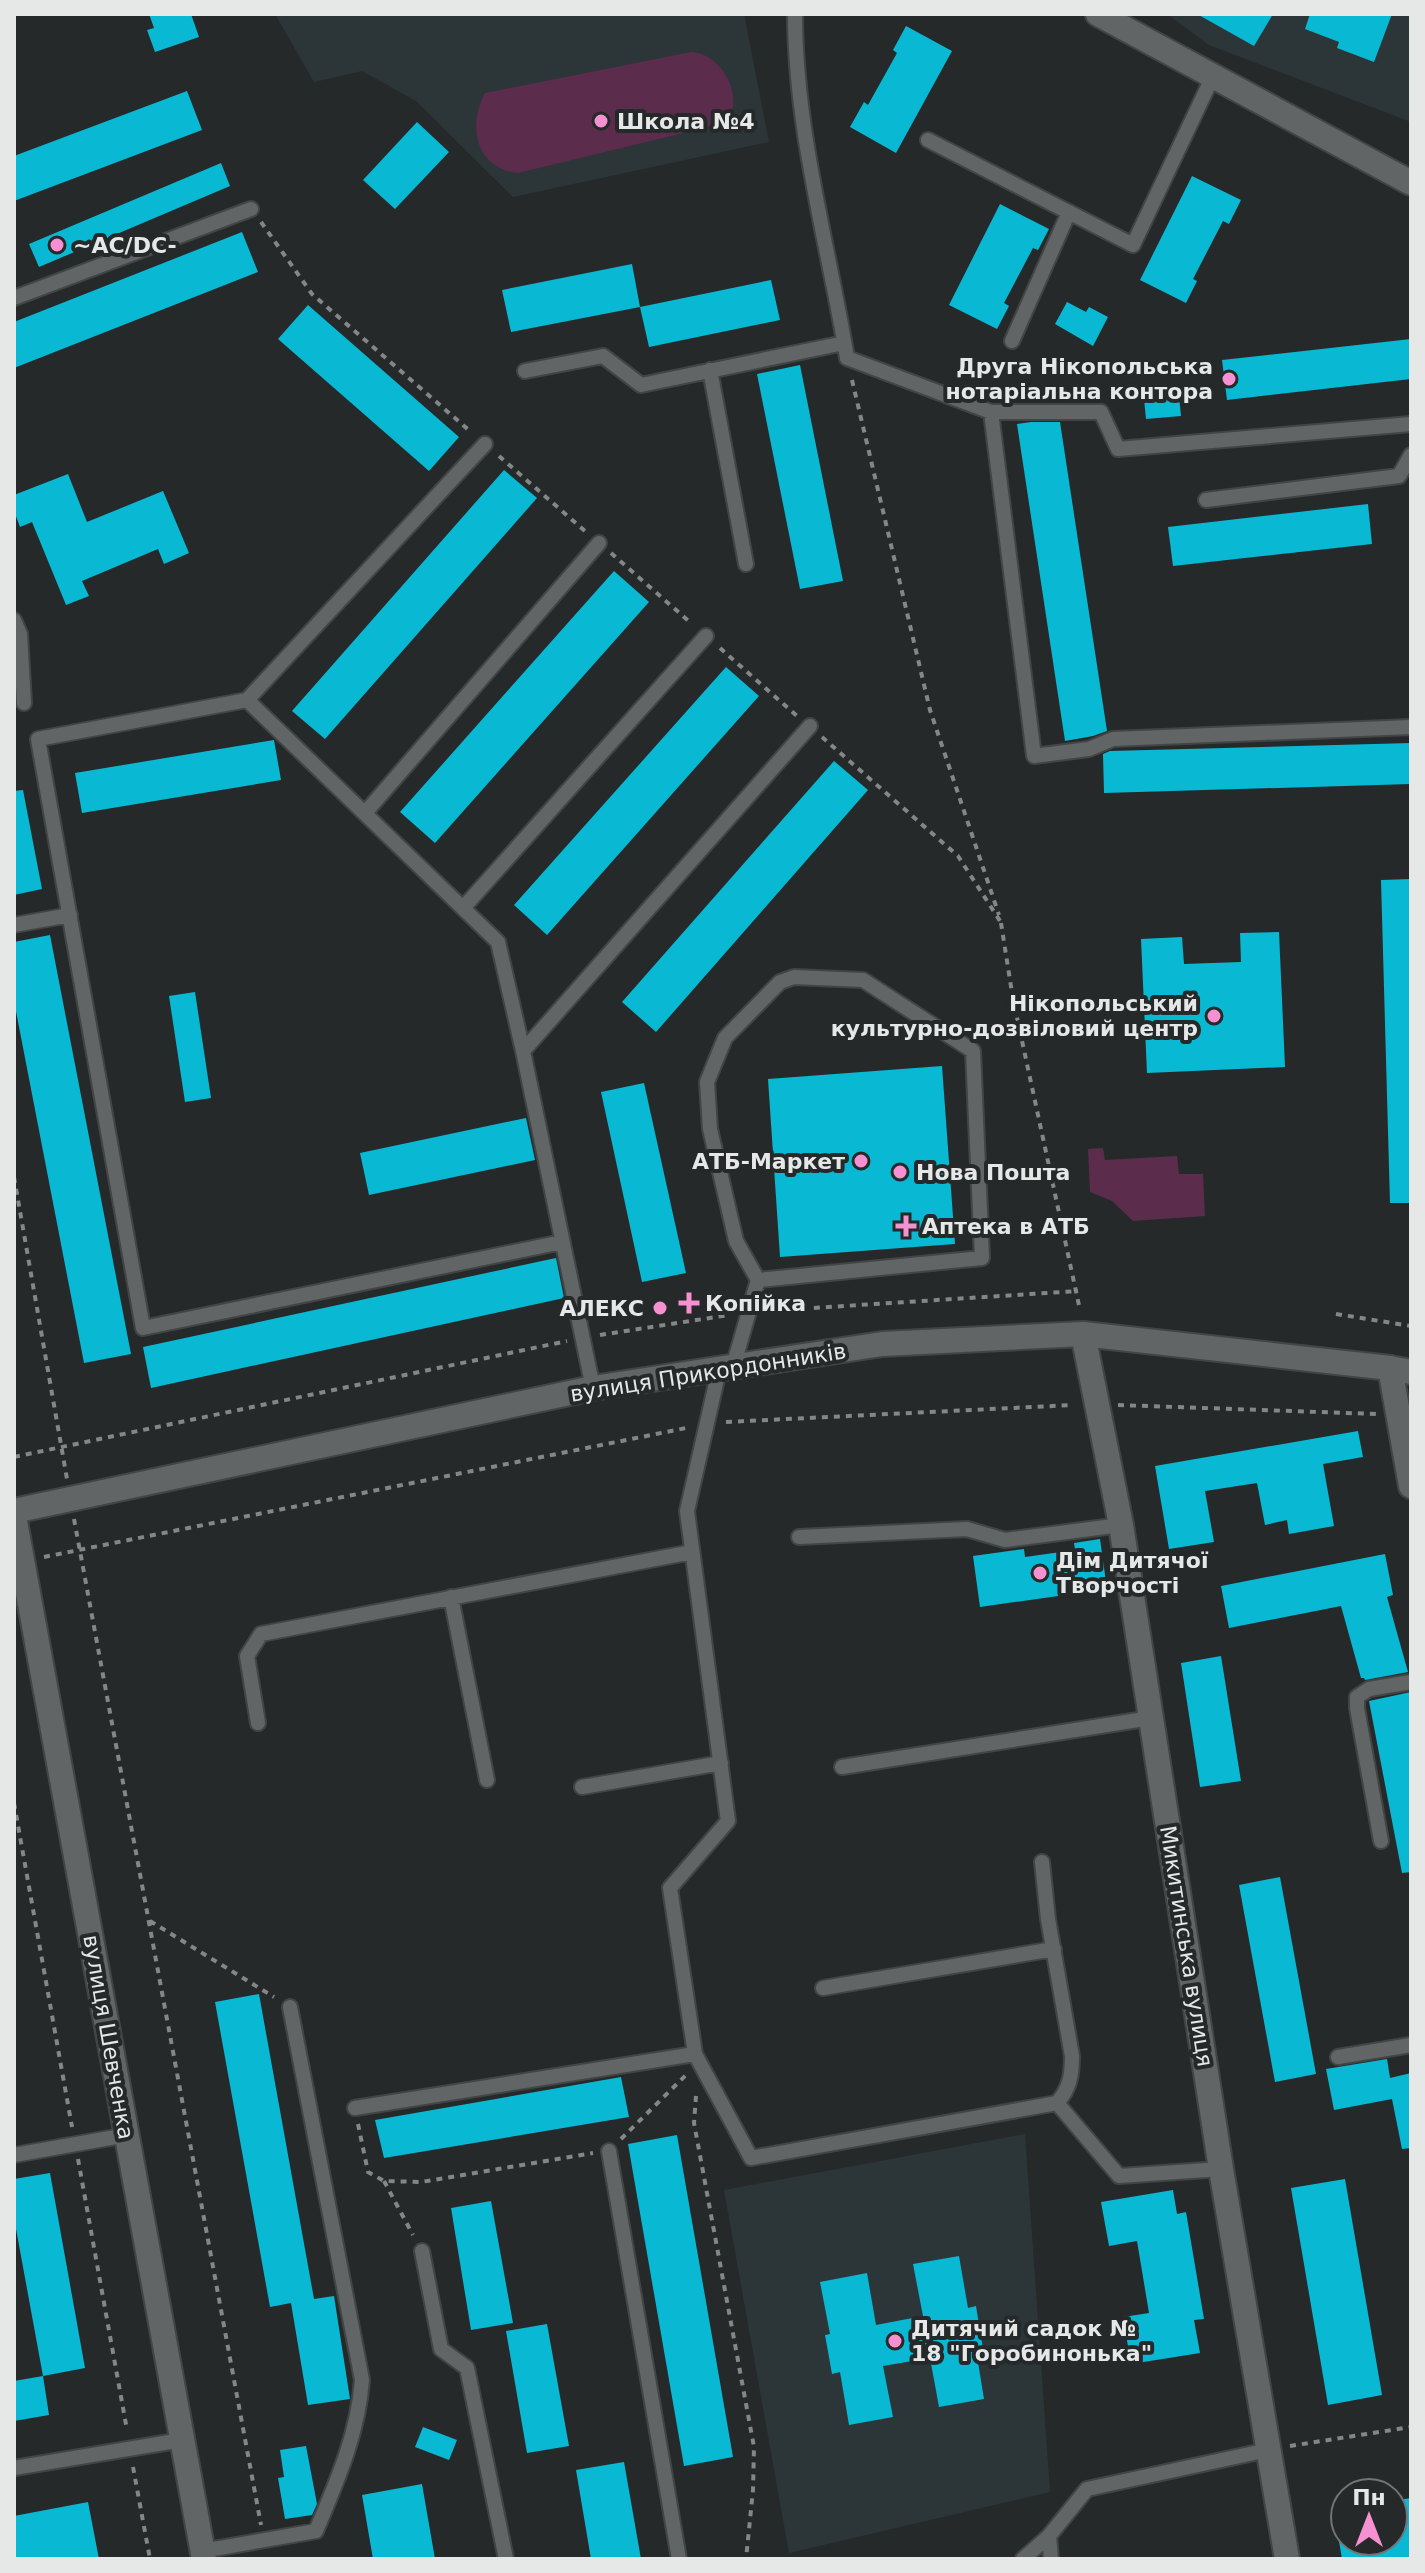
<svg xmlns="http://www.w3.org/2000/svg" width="1425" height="2573" viewBox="0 0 1425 2573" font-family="'DejaVu Sans',sans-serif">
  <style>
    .built { fill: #2c3639 }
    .green { fill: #5b2c4b }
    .building { fill: #09b9d3 }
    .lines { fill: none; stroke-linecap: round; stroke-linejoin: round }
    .lane-casing { stroke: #434545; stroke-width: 18 }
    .street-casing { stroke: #434545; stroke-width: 28 }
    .secondary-casing { stroke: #434545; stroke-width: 28 }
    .path { stroke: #848787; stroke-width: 4; stroke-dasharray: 6 6; stroke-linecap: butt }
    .lane { stroke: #616566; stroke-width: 14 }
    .street { stroke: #616566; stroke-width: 24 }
    .secondary { stroke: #616566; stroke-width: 24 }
    .poi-dot { fill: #f590d1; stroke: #25292a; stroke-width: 3 }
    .labels { text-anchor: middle; stroke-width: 8; stroke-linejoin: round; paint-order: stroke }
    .poi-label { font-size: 22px; font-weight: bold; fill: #e6e8e8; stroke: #25292a; text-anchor: start }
    .street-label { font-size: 22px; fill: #e6e8e8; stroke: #25292a }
  </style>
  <rect width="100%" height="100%" fill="#25292a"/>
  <path class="built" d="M275,14H744L769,142L513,197L416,101L362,71L314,82Z
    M1167,14H1411V122L1209,45Z
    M1025,2134L1050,2492L789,2553L724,2190Z"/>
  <path class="green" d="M691,52C722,53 747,99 725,123L518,173C476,168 467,127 485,93Z
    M1103,1148L1105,1160L1177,1156L1179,1174H1203L1205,1216L1133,1221L1112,1201L1090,1192L1088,1149Z"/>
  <path class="building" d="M149,14H191L199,37L155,52L147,30L154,28Z
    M1197,14H1273L1254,46Z
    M1310,14H1392L1374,62L1337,48L1339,42L1305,29Z
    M906,26L952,51L896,153L850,127L864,102L868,105L897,53L893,50Z
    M187,91L202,130L14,201V156Z
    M417,122L449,152L395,209L363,180Z
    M221,163L230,186L39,267L29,244Z
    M1192,176L1241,200L1229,224L1223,221L1193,279L1197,281L1186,303L1140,280Z
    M1000,204L1049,229L1038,250L1033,248L1004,303L1009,306L997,329L949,305Z
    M242,232L258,272L14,368V322Z
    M632,264L640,307L511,332L502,290Z
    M771,280L780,320L649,347L640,307Z
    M1067,302L1086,312L1089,307L1108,317L1093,346L1055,324Z
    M308,305L459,437L429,471L278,339Z
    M1411,339V379L1227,400L1222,360Z
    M800,365L843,581L800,589L757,374Z
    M1179,396L1181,416L1146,419L1144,399Z
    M1031,422H1060L1107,731L1093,736L1065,741L1017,424Z
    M504,470L537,498L325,739L292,711Z
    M68,474L87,522L163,491L189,553L164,564L158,549L82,581L89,596L66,605L32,522L20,527L14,511V495Z
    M1368,504L1372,544L1173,566L1168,527Z
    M614,571L649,602L435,843L400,812Z
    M726,667L759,696L547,935L514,905Z
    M274,740L281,780L82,813L75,773Z
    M1411,743V784L1104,793L1103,754L1110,751Z
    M834,761L868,790L656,1032L622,1002Z
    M23,790L42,889L14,895V791Z
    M1411,879V1203H1390L1381,880Z
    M1279,932L1285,1067L1147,1073L1141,939L1182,937L1184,964L1241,962L1240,933Z
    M50,935L131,1354L84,1363L14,1001V942Z
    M195,992L211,1098L185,1102L169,996Z
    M942,1066L955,1244L780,1257L768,1079Z
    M644,1083L686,1273L642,1282L601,1092Z
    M526,1118L535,1160L369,1195L360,1153Z
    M556,1258L564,1298L151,1388L143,1347Z
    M1358,1431L1363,1457L1323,1464L1334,1526L1289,1534L1287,1520L1265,1525L1257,1483L1205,1491L1214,1542L1169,1549L1155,1466Z
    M1100,1539L1107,1589L980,1607L973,1556L1024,1549L1025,1557L1075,1550L1074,1543Z
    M1385,1554L1393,1595L1387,1597L1408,1672L1365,1680L1364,1678H1361L1341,1606L1229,1628L1221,1586Z
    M1221,1656L1241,1781L1200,1787L1181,1663Z
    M1411,1692V1872L1402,1873L1369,1701Z
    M1280,1877L1316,2074L1275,2082L1239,1885Z
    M259,1994L314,2299L334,2296L350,2399L308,2405L291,2303L270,2307L215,2002Z
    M1387,2059L1390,2078L1411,2073V2148L1402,2149L1392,2099L1334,2110L1326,2069Z
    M621,2077L629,2117L384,2158L375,2120Z
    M677,2135L733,2457L684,2466L628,2144Z
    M50,2173L85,2368L43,2376L14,2218V2179Z
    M1345,2179L1382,2395L1328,2405L1291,2188Z
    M1173,2190L1177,2214L1186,2212L1204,2319L1194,2320L1200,2353L1131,2364L1123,2317L1149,2313L1137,2241L1109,2246L1101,2202Z
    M491,2201L513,2323L471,2330L451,2208Z
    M959,2256L968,2308L976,2306L983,2349L976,2350L984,2399L939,2407L930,2358L883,2366L893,2417L849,2425L840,2372L832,2374L825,2335L830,2334L820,2282L867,2273L876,2325L923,2316L913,2264Z
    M547,2324L569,2446L527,2453L506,2331Z
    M43,2376L49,2415L14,2421V2381Z
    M423,2427L457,2440L449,2460L415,2447Z
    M306,2446L317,2504L312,2515L285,2519L278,2478L284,2477L280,2450Z
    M624,2462L641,2559H591L576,2470Z
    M422,2484L435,2559H373L362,2495Z
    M1411,2498V2559H1342L1339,2541H1393V2501Z
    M88,2502L99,2559H14V2516Z"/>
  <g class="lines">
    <g class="lane-casing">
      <path id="lane" d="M795,14C795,130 828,244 847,358L991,412L1034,756L1089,749L1113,739L1411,727
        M928,140L1133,245L1213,76
        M14,298L251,209
        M1012,341L1069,212
        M710,370L746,564
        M525,371L603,356L641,385L844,343
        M991,412H1101L1118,449L1411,424
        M485,444L247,700L498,942L523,1051
        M1206,500L1399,476L1411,455
        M14,620L20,634L24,703
        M247,700L38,739L143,1328L562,1242
        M365,813L599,543
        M463,908L706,636
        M14,925L70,915
        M733,1367L758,1280L982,1258L973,1051L863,980L794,977L780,982L725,1038L707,1082L710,1129L736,1241L758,1280
        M719,1370L687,1511L728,1821L670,1888L695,2054L751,2158L1057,2103L1119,2176L1221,2169
        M593,1388L523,1051L810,726
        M799,1537L967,1529L1005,1540L1121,1525
        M451,1597L487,1780
        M258,1723L247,1656L261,1634L692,1552
        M842,1767L1151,1718
        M582,1787L721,1763
        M1381,1841L1357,1708V1697L1369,1689L1411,1682
        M1042,1862L1048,1919L1072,2056C1072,2075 1070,2088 1057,2103
        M823,1988L1054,1949
        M1338,2057L1411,2045
        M355,2108L695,2054
        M609,2151L679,2559
        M14,2155L127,2135
        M422,2251L441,2349L467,2368L506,2559
        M14,2468L182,2440
        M1049,2536L1051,2559
        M202,2551L316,2531C337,2481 358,2434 362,2380L290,2007
        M1023,2559L1049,2536L1087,2489L1268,2450"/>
    </g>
    <g class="street-casing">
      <path id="street" d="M1390,1368L1411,1486"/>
    </g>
    <g class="secondary-casing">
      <path id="secondary" d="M1098,14L1411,183
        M1083,1334L1121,1525L1221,2169L1287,2559
        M14,1511L593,1388L882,1344L1083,1334L1390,1368L1411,1372
        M14,1516L204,2559"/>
    </g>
    <path class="path" d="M261,222L312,294L471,432
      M852,380L930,710L999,915
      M499,456L586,532
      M611,553L692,624
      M720,648L797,716
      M822,737L958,856L1002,924
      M1001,923L1013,999L1080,1310
      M14,1177L67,1479
      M766,1311L1078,1291
      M1336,1314L1411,1326
      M600,1335L729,1315
      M1118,1405L1377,1414
      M726,1422L1073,1405
      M14,1457L567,1341
      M74,1519L261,2525
      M44,1557L686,1428
      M14,1803L72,2127
      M150,1921L274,1997
      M696,2096L694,2123L754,2447L753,2490L746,2559
      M358,2124L368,2172L384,2181L421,2182L593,2153
      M621,2139L686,2075
      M78,2159L127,2430
      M384,2181L413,2235
      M1290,2446L1411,2427
      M133,2467L150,2559"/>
    <use href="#lane" class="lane"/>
    <use href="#street" class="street"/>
    <use href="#secondary" class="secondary"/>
  </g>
  <g class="poi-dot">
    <circle cx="601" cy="121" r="8"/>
    <circle cx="57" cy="245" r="8"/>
    <circle cx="1229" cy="379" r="8"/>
    <circle cx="1214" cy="1016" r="8"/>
    <circle cx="861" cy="1161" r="8"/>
    <circle cx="900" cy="1172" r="8"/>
    <path d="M902 1214h8v8h8v8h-8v8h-8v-8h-8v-8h8z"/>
    <path d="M685 1291h8v8h8v8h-8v8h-8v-8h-8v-8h8z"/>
    <circle cx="660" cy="1308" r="8"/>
    <circle cx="1040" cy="1573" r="8"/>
    <circle cx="895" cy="2341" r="8"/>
  </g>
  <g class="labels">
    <g class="poi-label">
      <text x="617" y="129">Школа №4</text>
      <text x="73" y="253">~AC/DC-</text>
      <text x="1213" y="374" text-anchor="end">Друга Нікопольська<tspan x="1213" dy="25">нотаріальна контора</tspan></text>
      <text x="1198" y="1011" text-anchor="end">Нікопольський<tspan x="1198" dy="25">культурно-дозвіловий центр</tspan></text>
      <text x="845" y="1169" text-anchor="end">АТБ-Маркет</text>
      <text x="916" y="1180">Нова Пошта</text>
      <text x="922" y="1234">Аптека в АТБ</text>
      <text x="705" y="1311">Копійка</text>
      <text x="644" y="1316" text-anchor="end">АЛЕКС</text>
      <text x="1056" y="1568">Дім Дитячої<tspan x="1056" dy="25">Творчості</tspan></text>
      <text x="911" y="2336">Дитячий садок №<tspan x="911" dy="25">18 "Горобинонька"</tspan></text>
    </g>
    <g class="street-label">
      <text transform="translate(708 1372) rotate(-9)" y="8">вулиця Прикордонників</text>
      <text transform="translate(1187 1946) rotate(81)" y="8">Микитинська вулиця</text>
      <text transform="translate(109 2037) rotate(80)" y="8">вулиця Шевченка</text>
    </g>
  </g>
  <rect width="1425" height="2573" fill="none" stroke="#e6e8e8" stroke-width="32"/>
  <g transform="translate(1369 2517)"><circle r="38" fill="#25292a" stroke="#727576" stroke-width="2"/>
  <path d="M0-6L14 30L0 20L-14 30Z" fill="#f590d1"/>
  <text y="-12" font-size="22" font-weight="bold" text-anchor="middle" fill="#e6e8e8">Пн</text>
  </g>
</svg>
